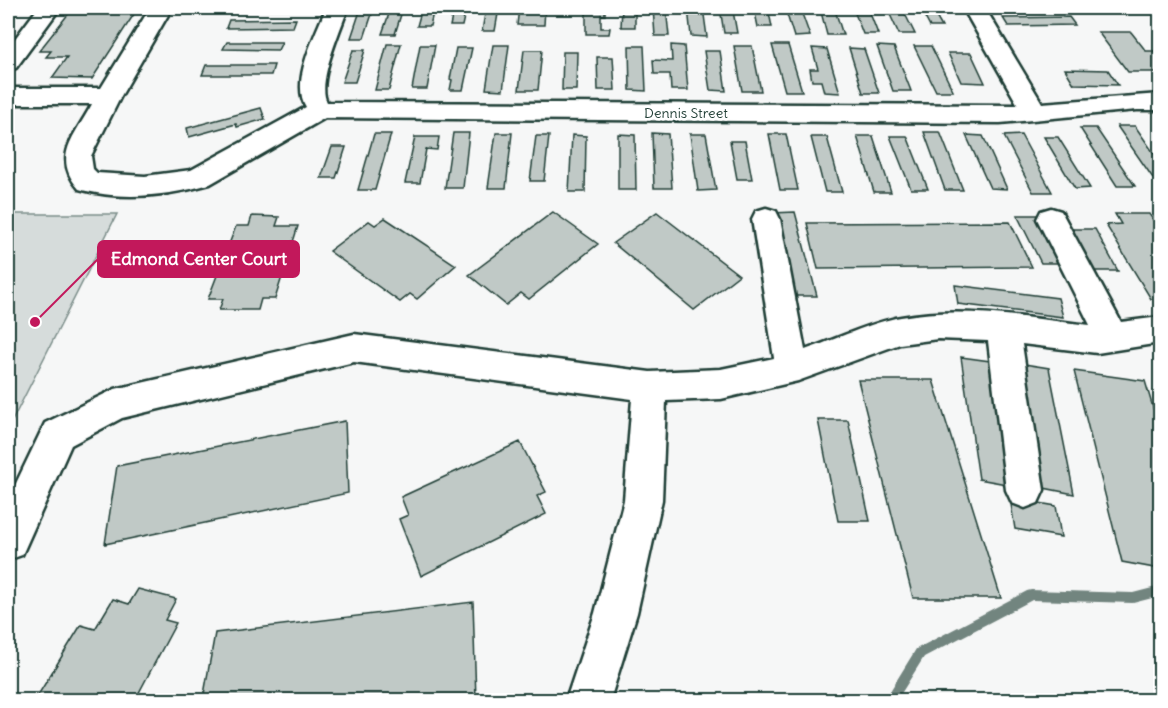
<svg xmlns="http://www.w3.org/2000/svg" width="1168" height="708" viewBox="0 0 1168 708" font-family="Delius,sans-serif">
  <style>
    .green { fill: #d6dcdb; stroke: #7a8c88; stroke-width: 1.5 }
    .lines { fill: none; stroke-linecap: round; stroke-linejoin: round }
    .stream { fill: #72857f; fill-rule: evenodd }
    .building { fill: #c0c9c6; stroke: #1f3d34; stroke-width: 1.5 }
    .minor-casing { stroke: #1f3d34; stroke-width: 5 }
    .minor { fill: #fff; fill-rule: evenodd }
    .labels { text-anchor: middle; stroke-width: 5; stroke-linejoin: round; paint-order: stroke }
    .far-street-label { font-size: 14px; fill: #1f3d34; stroke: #fff }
    .leader { fill: none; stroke: #c2185b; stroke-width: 2 }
    .callout-dot { fill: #c2185b; stroke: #fff; stroke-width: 2 }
    .callout { fill: #c2185b; stroke: #c2185b; stroke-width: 2 }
    .callout-label { font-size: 18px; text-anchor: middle; font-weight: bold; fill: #fff }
  </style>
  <rect width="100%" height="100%" fill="#f6f7f7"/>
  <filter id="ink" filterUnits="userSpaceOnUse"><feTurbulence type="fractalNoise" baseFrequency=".0167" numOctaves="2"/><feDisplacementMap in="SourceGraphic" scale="12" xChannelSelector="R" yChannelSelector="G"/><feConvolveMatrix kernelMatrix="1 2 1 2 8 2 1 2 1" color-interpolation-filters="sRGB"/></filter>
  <g filter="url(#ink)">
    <path class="green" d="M8,214H117L8,429Z"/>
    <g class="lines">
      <path class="stream" d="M1160,586V596L1133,603L1032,600L924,657L897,700H886L887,696L916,649L1027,591L1031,590L1133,593Z"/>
    </g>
    <path class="building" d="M73,8H138L92,79L52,78L67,57H46L51,51H39Z
      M361,8H374L364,38H351Z
      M391,8H403L395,34H382Z
      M422,8H434L430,26H417Z
      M454,8H466L462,26H450Z
      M486,8H499L495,31H482Z
      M519,8H545L544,25H517Z
      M586,8H605V15H601V28H610L609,34H586Z
      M622,8H635V27H621Z
      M653,8H666L669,36H655Z
      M688,8H703L707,37L691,36Z
      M720,8H739L740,11H733L737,33H724Z
      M754,8H768L772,27H758Z
      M785,8H800L810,36L794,37Z
      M820,8H843L844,10H835L843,35H827Z
      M853,8H868L878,34H863Z
      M887,8H902L915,34H899Z
      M920,8H931L942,27H930Z
      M1069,17L1075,25L1008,26L1003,18Z
      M296,19L293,27L226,28L229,20Z
      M1098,32H1131L1146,51H1160V72H1128Z
      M227,42H282L278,50L223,49Z
      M387,44H401L389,90H375Z
      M420,45H435L427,89H412Z
      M493,45H509L503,90L486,89Z
      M671,45L684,46L688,90H671L670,74H654L653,60L672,61Z
      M772,45H788L802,91H785Z
      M629,46H644L646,91L630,90Z
      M734,46H752L761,91H742Z
      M877,46L894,47L911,91H893Z
      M914,46H931L953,91H936Z
      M456,48H472L463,90H450L452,80L450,79Z
      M812,48L827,49L840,93L824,92L821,81H812L810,69H818Z
      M849,48L864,49L879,93H863Z
      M353,50H365L355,82H342Z
      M524,50H542L538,90H519Z
      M704,51H720L726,91L710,90Z
      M563,52H577L576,90H562Z
      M948,53H971L985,83L961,82Z
      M597,57H613L615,90H598Z
      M206,65H274L271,75H202Z
      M1065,69L1108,70L1118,85L1074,84Z
      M261,108L265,119L237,127L236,124L189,137L187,128Z
      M1117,126H1135L1160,162V181H1155Z
      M1080,128H1096L1135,186H1117Z
      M924,132H940L963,190H945Z
      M453,133H469L463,188H445Z
      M496,133H512L506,188H488Z
      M652,133L668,134L672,188H654Z
      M374,134H391L375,190H358Z
      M618,134L635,135L636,190H618Z
      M690,134H706L716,190L698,191Z
      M769,134H786L798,190H780Z
      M572,135L586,136L585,192H569Z
      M966,135L983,136L1007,189L990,188Z
      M1021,135L1052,192H1033L1004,136Z
      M536,136H549L544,181H530Z
      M857,136H873L891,192H874Z
      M890,136H907L928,189H911Z
      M415,137H439L437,150L426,149L420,183H405Z
      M811,137H827L842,192H825Z
      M1044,137H1058L1090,188L1075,189Z
      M730,141H745L752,179H737Z
      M332,147H346L336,178H321Z
      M553,212L598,244L529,299L521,293L506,305L469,275Z
      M657,212L739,275L694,310L613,243Z
      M795,212L817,296H792L772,213Z
      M1115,214H1149L1156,224H1160V298L1151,299L1106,225L1121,224Z
      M1017,215H1039L1065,263H1041Z
      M252,216L279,217L276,226H298L275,299H261L258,310H219L223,299H208L236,226H249Z
      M385,218L456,265L417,299L410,294L400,302L329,251L369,221L375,225Z
      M1010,222L1032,267L818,269L807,223Z
      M1070,229H1095L1118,271H1092Z
      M955,285L1058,298L1063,317L958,304Z
      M961,357L990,361L1012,485L979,479Z
      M1018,363L1049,368L1074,494L1039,487Z
      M1074,371L1145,381L1160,431V569L1122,562Z
      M858,380H933L1001,598H913Z
      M818,420H848L870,521H838Z
      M345,421L348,493L105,544L117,466Z
      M520,442L546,492L537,496L546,514L421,576L399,519L408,515L401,497Z
      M1010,498L1056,506L1061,537L1015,529Z
      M138,589L176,599L165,620L176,623L135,700H35L81,625L95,629L113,599L129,604Z
      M473,602L476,700H203L215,633Z"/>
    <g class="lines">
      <g class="minor-casing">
        <path id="minor" d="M38,8H60L16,68L8,70V48Z
          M150,8H172L121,96L91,156L93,169L97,173L145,176L191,170L306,107C290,82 316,34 326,8H348C341,29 316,83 327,102L1018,105L963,8H985L1042,103L1160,94V110H1137L1000,123L325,118L210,184C168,196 121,201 79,189C51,157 75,136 92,104H8V88H101Z
          M766,208L776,211L780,219L805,350C834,340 872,322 901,317C964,306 1027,318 1090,325L1037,219L1041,211L1051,208L1061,211L1121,322L1160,317V343L1097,353L1022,344L1044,490L1038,503L1025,508L1012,503L1006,490L988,341L938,339L900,344L798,381L721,399L666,401L662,500L637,613L610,700H566L595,613L624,500L632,399L354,362L122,418L71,445L22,555L8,560V500L45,423L115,389L354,334L650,372L721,369L774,358L752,219L756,211Z"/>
      </g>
      <use href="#minor" class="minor"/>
    </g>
  </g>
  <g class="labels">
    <g class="far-street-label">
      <text x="686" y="118">Dennis Street</text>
    </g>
  </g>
  <path class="leader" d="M35 322L98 259"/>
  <circle class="callout-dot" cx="35" cy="322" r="6"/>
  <rect class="callout" x="98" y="241" width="201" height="36" rx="6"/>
  <g class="callout-label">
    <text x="199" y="265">Edmond Center Court</text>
  </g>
  <rect width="1168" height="708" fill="none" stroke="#fff" stroke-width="30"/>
  <rect x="15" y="15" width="1138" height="678" fill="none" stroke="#1f3d34" stroke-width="2" filter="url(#ink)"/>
</svg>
